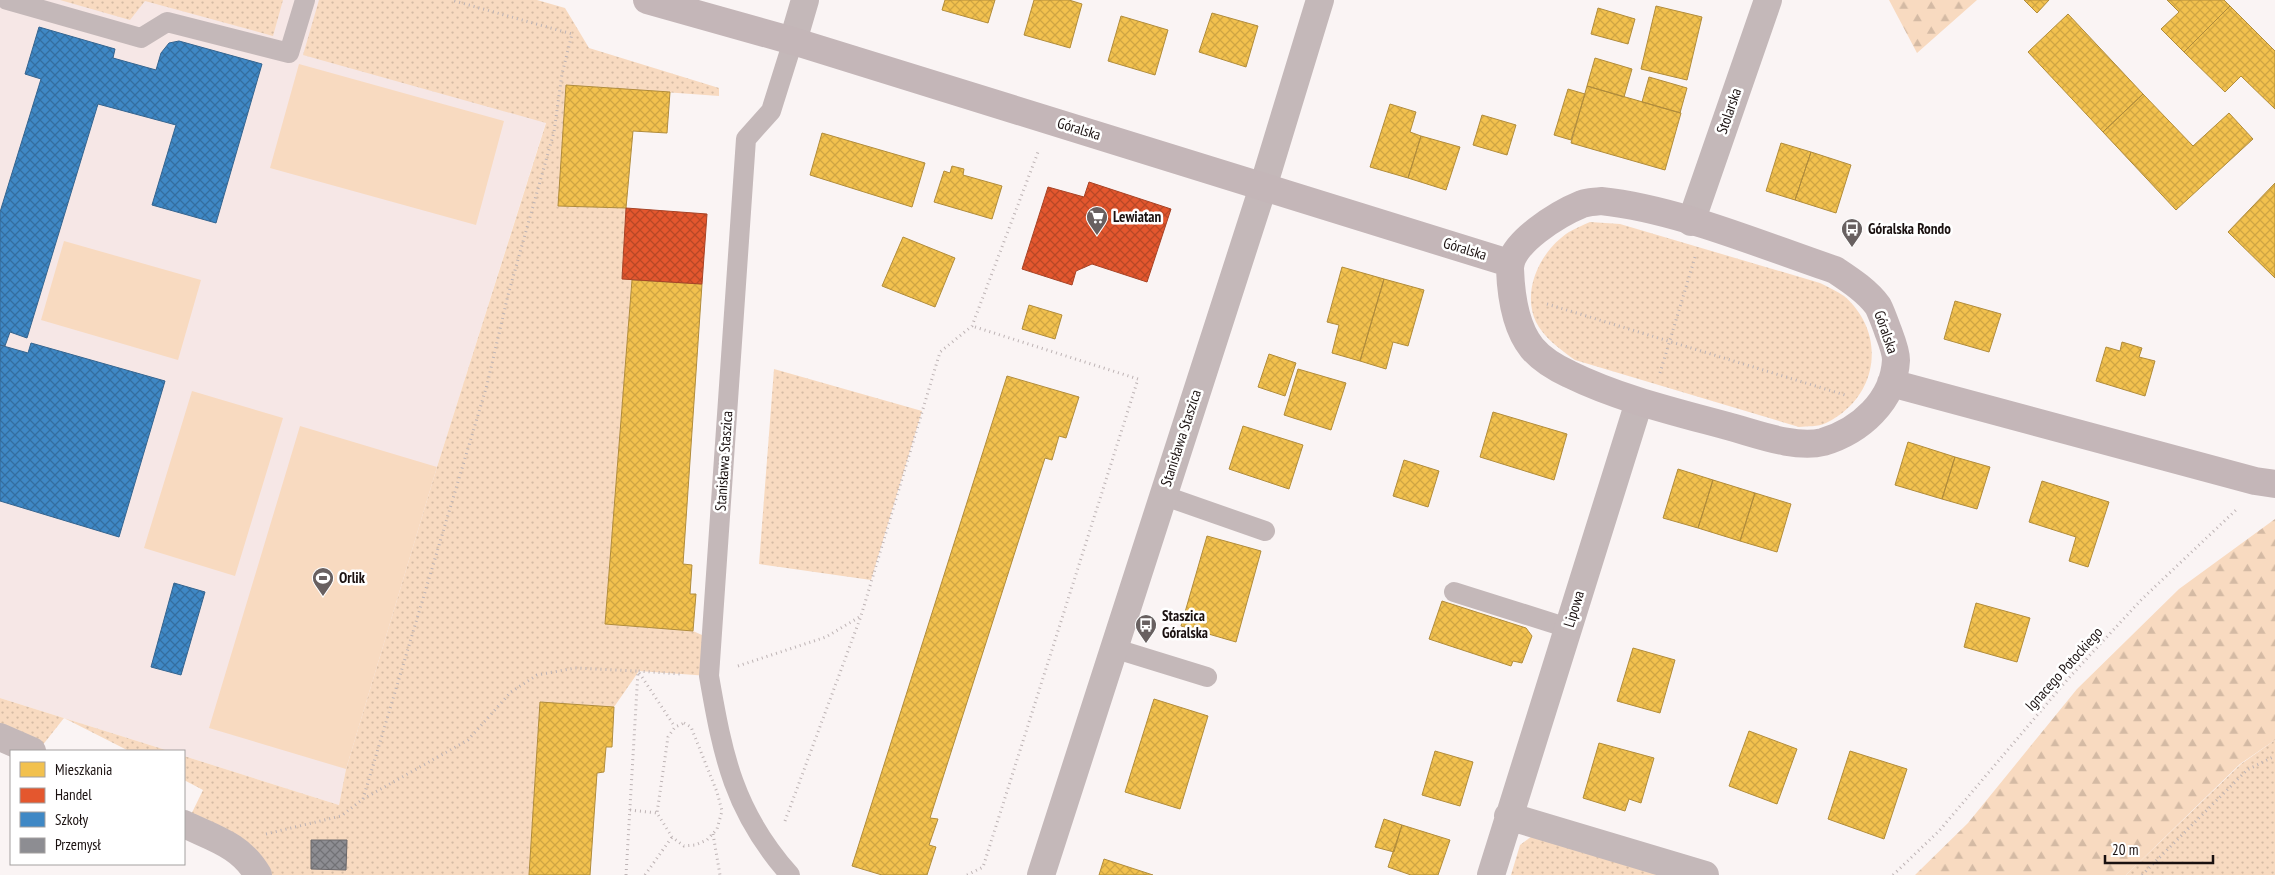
<svg xmlns="http://www.w3.org/2000/svg" width="2275" height="875" viewBox="0 0 2275 875" font-family="'PT Sans Narrow',sans-serif">
  <style>
    .built { fill: #f6e7e6 }
    .green { fill: url(#green-dots); fill-rule: evenodd }
    .forest { fill: url(#forest-firs) }
    .pitch { fill: #f8dac0 }
    .homes { fill: url(#homes-cross-hatch); stroke: #b18c3b }
    .shops { fill: url(#shops-cross-hatch); stroke: #a74225 }
    .schools { fill: url(#schools-cross-hatch); stroke: #34648f }
    .industry { fill: url(#industry-cross-hatch); stroke: #6a686b }
    .lines { fill: none; stroke-linecap: round; stroke-linejoin: round }
    .path { stroke: #bdb3b4; stroke-width: 3; stroke-dasharray: 1 4; stroke-linecap: butt }
    .lane { stroke: #c4b8b9; stroke-width: 20 }
    .street { stroke: #c4b8b9; stroke-width: 28 }
    .secondary { stroke: #c4b6b8; stroke-width: 28 }
    .labels { text-anchor: middle; stroke-width: 5; stroke-linejoin: round; paint-order: stroke }
    .street-label { font-size: 15px; fill: #1a1110; stroke: #fff }
    .poi-label { font-size: 15px; font-weight: bold; fill: #1a1110; stroke: #fff; text-anchor: start }
  </style>
  <defs>
    <pattern id="green-dots" width="8" height="8" patternUnits="userSpaceOnUse" patternTransform="scale(1.25)"><rect width="8" height="8" fill="#f8dac0"/><path d="M2 2h.1M6 6h.1" fill="none" stroke="#d4baa4" stroke-width="1.8" stroke-linecap="round"/></pattern>
    <pattern id="forest-firs" width="22" height="20" patternUnits="userSpaceOnUse" patternTransform="scale(1.25)"><rect width="22" height="20" fill="#f8dac0"/><path d="M5 1l3.5 6h-7zM16 11l3.5 6h-7z" fill="#d4baa4"/></pattern>
    <pattern id="homes-cross-hatch" width="8" height="8" patternUnits="userSpaceOnUse" patternTransform="scale(1.25)"><rect width="8" height="8" fill="#f2c14e"/><path d="M0 0l8 8M0 8l8-8" fill="none" stroke="#cfa543"/></pattern>
    <pattern id="shops-cross-hatch" width="8" height="8" patternUnits="userSpaceOnUse" patternTransform="scale(1.25)"><rect width="8" height="8" fill="#e4572e"/><path d="M0 0l8 8M0 8l8-8" fill="none" stroke="#b84726"/></pattern>
    <pattern id="schools-cross-hatch" width="8" height="8" patternUnits="userSpaceOnUse" patternTransform="scale(1.25)"><rect width="8" height="8" fill="#3f88c5"/><path d="M0 0l8 8M0 8l8-8" fill="none" stroke="#346e9f"/></pattern>
    <pattern id="industry-cross-hatch" width="8" height="8" patternUnits="userSpaceOnUse" patternTransform="scale(1.25)"><rect width="8" height="8" fill="#8d8d92"/><path d="M0 0l8 8M0 8l8-8" fill="none" stroke="#727276"/></pattern>
  </defs>
  <rect width="100%" height="100%" fill="#faf4f4"/>
  <path class="built" d="M0,0H451L546,122L437,467L346,769L339,805L184,756V751H169L0,698Z"/>
  <path class="green" d="M60,0H283L273,36L145,1L130,20Z
    M319,0H537L565,8L589,48L719,88V96L567,85L559,206L626,208L622,278L632,280L605,624L693,631L711,639L709,676L639,671L614,707L540,702L529,875H258L186,825L203,790L184,780V756L339,805L346,769L437,467L546,123L303,55ZM311,840H346V870L311,869Z
    M1590,222L1620,224L1820,283C1828,287 1837,291 1844,296C1888,334 1878,398 1826,423C1818,427 1807,426 1799,427L1575,360C1561,350 1544,338 1536,322C1521,290 1541,250 1569,232C1576,228 1583,225 1590,222Z
    M774,369L922,411L871,580L759,564Z
    M0,698L169,751H129L64,718L38,751L0,737Z
    M2275,740V875H2126L2241,764Z
    M1535,834L1666,875H1511L1520,845Z"/>
  <path class="forest" d="M1889,0H1977L1917,53Z
    M2275,519V740L2240,764L2126,875H1915L1968,823L2077,689L2179,589Z"/>
  <path class="pitch" d="M299,64L504,121L476,225L270,168Z
    M64,241L201,280L178,360L41,320Z
    M192,391L283,418L235,576L144,548Z
    M300,426L437,467L346,769L209,728Z"/>
  <path class="homes" d="M945,0H995L988,23L942,10Z
    M1034,0H1069L1082,4L1070,48L1024,35Z
    M2024,0H2049L2037,13Z
    M2167,0H2224L2230,6L2184,52L2161,29L2179,12Z
    M1656,6L1702,17L1687,80L1641,69Z
    M2230,6L2275,51V109L2241,76L2225,92L2184,52Z
    M1598,8L1635,19L1628,44L1591,34Z
    M1212,13L1258,26L1246,67L1199,52Z
    M2068,14L2143,94L2103,132L2028,52Z
    M1121,16L1168,30L1155,75L1108,61Z
    M1595,58L1632,69L1624,97L1587,86Z
    M1649,77L1687,88L1680,113L1642,102Z
    M566,85L670,92L667,133L633,131L626,208L558,206Z
    M1587,86L1681,113L1665,170L1571,143Z
    M1568,89L1585,94L1571,140L1554,135Z
    M2143,94L2193,146L2229,113L2253,139L2176,210L2103,132Z
    M1390,104L1416,112L1410,132L1421,136L1408,178L1370,167Z
    M1482,115L1516,125L1507,155L1473,145Z
    M822,133L925,163L912,207L810,175Z
    M1421,136L1460,147L1446,190L1408,178Z
    M1781,143L1811,152L1795,200L1766,191Z
    M1811,152L1851,165L1836,213L1795,200Z
    M952,166L964,169L963,175L1002,186L992,219L934,202L944,171L950,173Z
    M2275,183V278L2228,232Z
    M903,237L955,258L935,307L882,286Z
    M1342,267L1384,279L1360,361L1332,353L1339,325L1327,322Z
    M1384,279L1424,290L1408,346L1393,342L1386,369L1360,361Z
    M632,280L702,284L683,564L692,565L690,594H696L693,631L605,624Z
    M1955,301L2001,314L1989,352L1944,339Z
    M1029,305L1062,315L1055,339L1022,329Z
    M2122,342L2142,348L2139,357L2155,361L2145,396L2096,381L2106,347L2120,351Z
    M1269,354L1296,363L1285,396L1258,387Z
    M1298,369L1346,383L1331,430L1284,415Z
    M1007,376L1079,397L1066,438L1059,436L1052,460L1045,458L930,818L938,819L929,845L936,847L927,875H882L852,866Z
    M1493,412L1567,434L1554,480L1480,457Z
    M1243,426L1303,445L1289,489L1229,469Z
    M1908,442L1955,457L1942,499L1895,485Z
    M1955,457L1990,467L1977,509L1942,499Z
    M1404,460L1439,471L1428,507L1393,496Z
    M1678,469L1713,480L1698,528L1663,518Z
    M1713,480L1755,493L1740,541L1698,528Z
    M2042,481L2109,502L2088,567L2069,561L2076,537L2029,522Z
    M1755,493L1791,504L1777,552L1740,541Z
    M1207,536L1261,551L1236,642L1181,626Z
    M1442,601L1526,628L1532,636L1522,663L1513,661L1511,666L1429,639Z
    M1976,603L2030,618L2017,662L1964,647Z
    M1633,648L1675,660L1660,713L1617,701Z
    M1154,699L1208,716L1180,809L1125,792Z
    M540,702L614,707L612,747H606L604,772L597,773L590,875H529Z
    M1749,731L1797,749L1777,804L1729,786Z
    M1599,743L1654,758L1641,803L1629,799L1625,811L1583,798Z
    M1435,751L1473,762L1460,806L1422,795Z
    M1850,751L1907,769L1884,839L1828,819Z
    M1384,819L1402,825L1394,852L1375,847Z
    M1402,825L1450,840L1438,875H1411L1388,867Z
    M1104,859L1153,875H1099Z"/>
  <path class="shops" d="M1089,182L1171,209L1147,282L1092,264L1076,271L1072,285L1022,269L1048,187L1084,197Z
    M626,208L707,214L702,284L622,279Z"/>
  <path class="schools" d="M39,27L115,49L113,58L156,70L161,53L169,43L179,41L262,64L216,223L152,205L176,125L98,104L27,338L10,332L5,346L0,345V212L41,79L25,74Z
    M31,343L165,381L119,537L0,501V345L28,353Z
    M174,583L205,592L181,675L151,667Z"/>
  <path class="industry" d="M311,840H347L346,870L311,869Z"/>
  <g class="lines">
    <path class="path" d="M1547,304L1845,395
      M1660,373L1696,254
      M738,666L826,637L861,616
      M684,723L691,727L717,792L722,811L717,829L707,840L695,845L684,846L672,837L657,813L668,737L675,727Z
      M363,799L487,385L508,295L554,132L562,74L572,34L451,0
      M630,810L657,813
      M785,821L861,616L940,352L972,326L1038,152
      M266,834L341,816L363,799L468,740L511,692L537,675L575,668L638,671L675,727
      M713,834L720,875
      M626,875L638,671L681,674
      M645,875L672,837
      M967,875L983,867L1138,379L972,326
      M1893,875L1939,831L2067,680L2142,599L2236,510
      M2142,875L2247,770L2275,756"/>
    <path class="lane" d="M7,0L141,38L167,22L289,53L305,0
      M1162,495L1265,531
      M1454,592L1568,628
      M1113,648L1207,677
      M790,875C734,812 723,757 709,676L746,139L771,111L793,41"/>
    <path class="street" d="M793,41L805,0
      M1691,222L1768,0
      M0,737L32,751
      M1508,816L1705,875
      M184,824C213,838 241,845 258,875
      M1041,875L1263,187L1320,0
      M1491,875L1639,402"/>
    <path class="secondary" d="M647,0L793,41L1509,263
      M1601,201C1677,209 1761,245 1835,270C1850,280 1867,291 1878,306C1882,314 1885,323 1888,331C1891,339 1896,351 1896,360C1894,401 1860,431 1823,442C1796,449 1757,434 1731,427C1676,412 1620,399 1569,374C1556,368 1542,360 1532,348C1515,327 1511,296 1510,269C1509,243 1560,213 1582,204C1588,202 1595,202 1601,201Z
      M1891,383L2255,481L2275,484"/>
  </g>
  <defs>
    <g id="supermarket-pin" transform="scale(1.125)"><path d="M0 17L-7.5 6A9.5 9.5 0 1 1 7.5 6Z" fill="#686060" stroke="#fff"/><path d="M-6-5.5h2.5l.6 2H6L4.5 2H-2.5L-4.4-4H-6ZM-1.5 3.2a1.3 1.3 0 1 0 .1 0ZM3 3.2a1.3 1.3 0 1 0 .1 0Z" fill="#fff"/></g>
    <g id="bus-pin" transform="scale(1.125)"><path d="M0 17L-7.5 6A9.5 9.5 0 1 1 7.5 6Z" fill="#686060" stroke="#fff"/><path d="M-5-6H5V4H4V6H2V4H-2V6H-4V4H-5ZM-3.5-4V0h7V-4ZM-3.5 1.2v1.5H-2V1.2ZM2 1.2v1.5H3.5V1.2Z" fill="#fff"/></g>
    <g id="stadium-pin" transform="scale(1.125)"><path d="M0 17L-7.5 6A9.5 9.5 0 1 1 7.5 6Z" fill="#686060" stroke="#fff"/><path d="M0-5a6.5 5 0 1 0 0 10a6.5 5 0 1 0 0-10ZM-3.5-1.8h7v3.6h-7Z" fill="#fff"/></g>
  </defs>
  <g fill-rule="evenodd">
    <use href="#supermarket-pin" x="1097" y="217"/>
    <use href="#bus-pin" x="1852" y="229"/>
    <use href="#stadium-pin" x="323" y="578"/>
    <use href="#bus-pin" x="1146" y="625"/>
  </g>
  <g class="labels">
    <g class="street-label">
      <text transform="translate(1729 111) rotate(-71)" y="5">Stolarska</text>
      <text transform="translate(1079 129) rotate(17)" y="5">Góralska</text>
      <text transform="translate(1465 249) rotate(17)" y="5">Góralska</text>
      <text transform="translate(1886 332) rotate(71)" y="5">Góralska</text>
      <text transform="translate(1181 438) rotate(-72)" y="5">Stanisława Staszica</text>
      <text transform="translate(724 461) rotate(-86)" y="5">Stanisława Staszica</text>
      <text transform="translate(1574 609) rotate(-73)" y="5">Lipowa</text>
      <text transform="translate(2064 669) rotate(-48)" y="5">Ignacego Potockiego</text>
    </g>
    <g class="poi-label">
      <text x="1113" y="222">Lewiatan</text>
      <text x="1868" y="234">Góralska Rondo</text>
      <text x="339" y="583">Orlik</text>
      <text x="1162" y="621">Staszica<tspan x="1162" dy="17">Góralska</tspan></text>
    </g>
  </g>
  <rect x="10" y="750" width="175" height="115" fill="#ffffff" stroke="#a3a09f"/>
  <rect x="20" y="762" width="25" height="15" fill="#f2c14e" stroke="#a3a09f"/>
  <text x="55" y="775" font-size="15" fill="#1a1110">Mieszkania</text>
  <rect x="20" y="788" width="25" height="15" fill="#e4572e" stroke="#a3a09f"/>
  <text x="55" y="800" font-size="15" fill="#1a1110">Handel</text>
  <rect x="20" y="812" width="25" height="15" fill="#3f88c5" stroke="#a3a09f"/>
  <text x="55" y="825" font-size="15" fill="#1a1110">Szkoły</text>
  <rect x="20" y="838" width="25" height="15" fill="#8d8d92" stroke="#a3a09f"/>
  <text x="55" y="850" font-size="15" fill="#1a1110">Przemysł</text>
  <path d="M2105 855v8h108v-8" fill="none" stroke="#1a1110" stroke-width="2.5"/>
  <text x="2112" y="855" font-size="15" fill="#1a1110" stroke="#ffffff" stroke-width="4" paint-order="stroke">20 m</text>
</svg>
